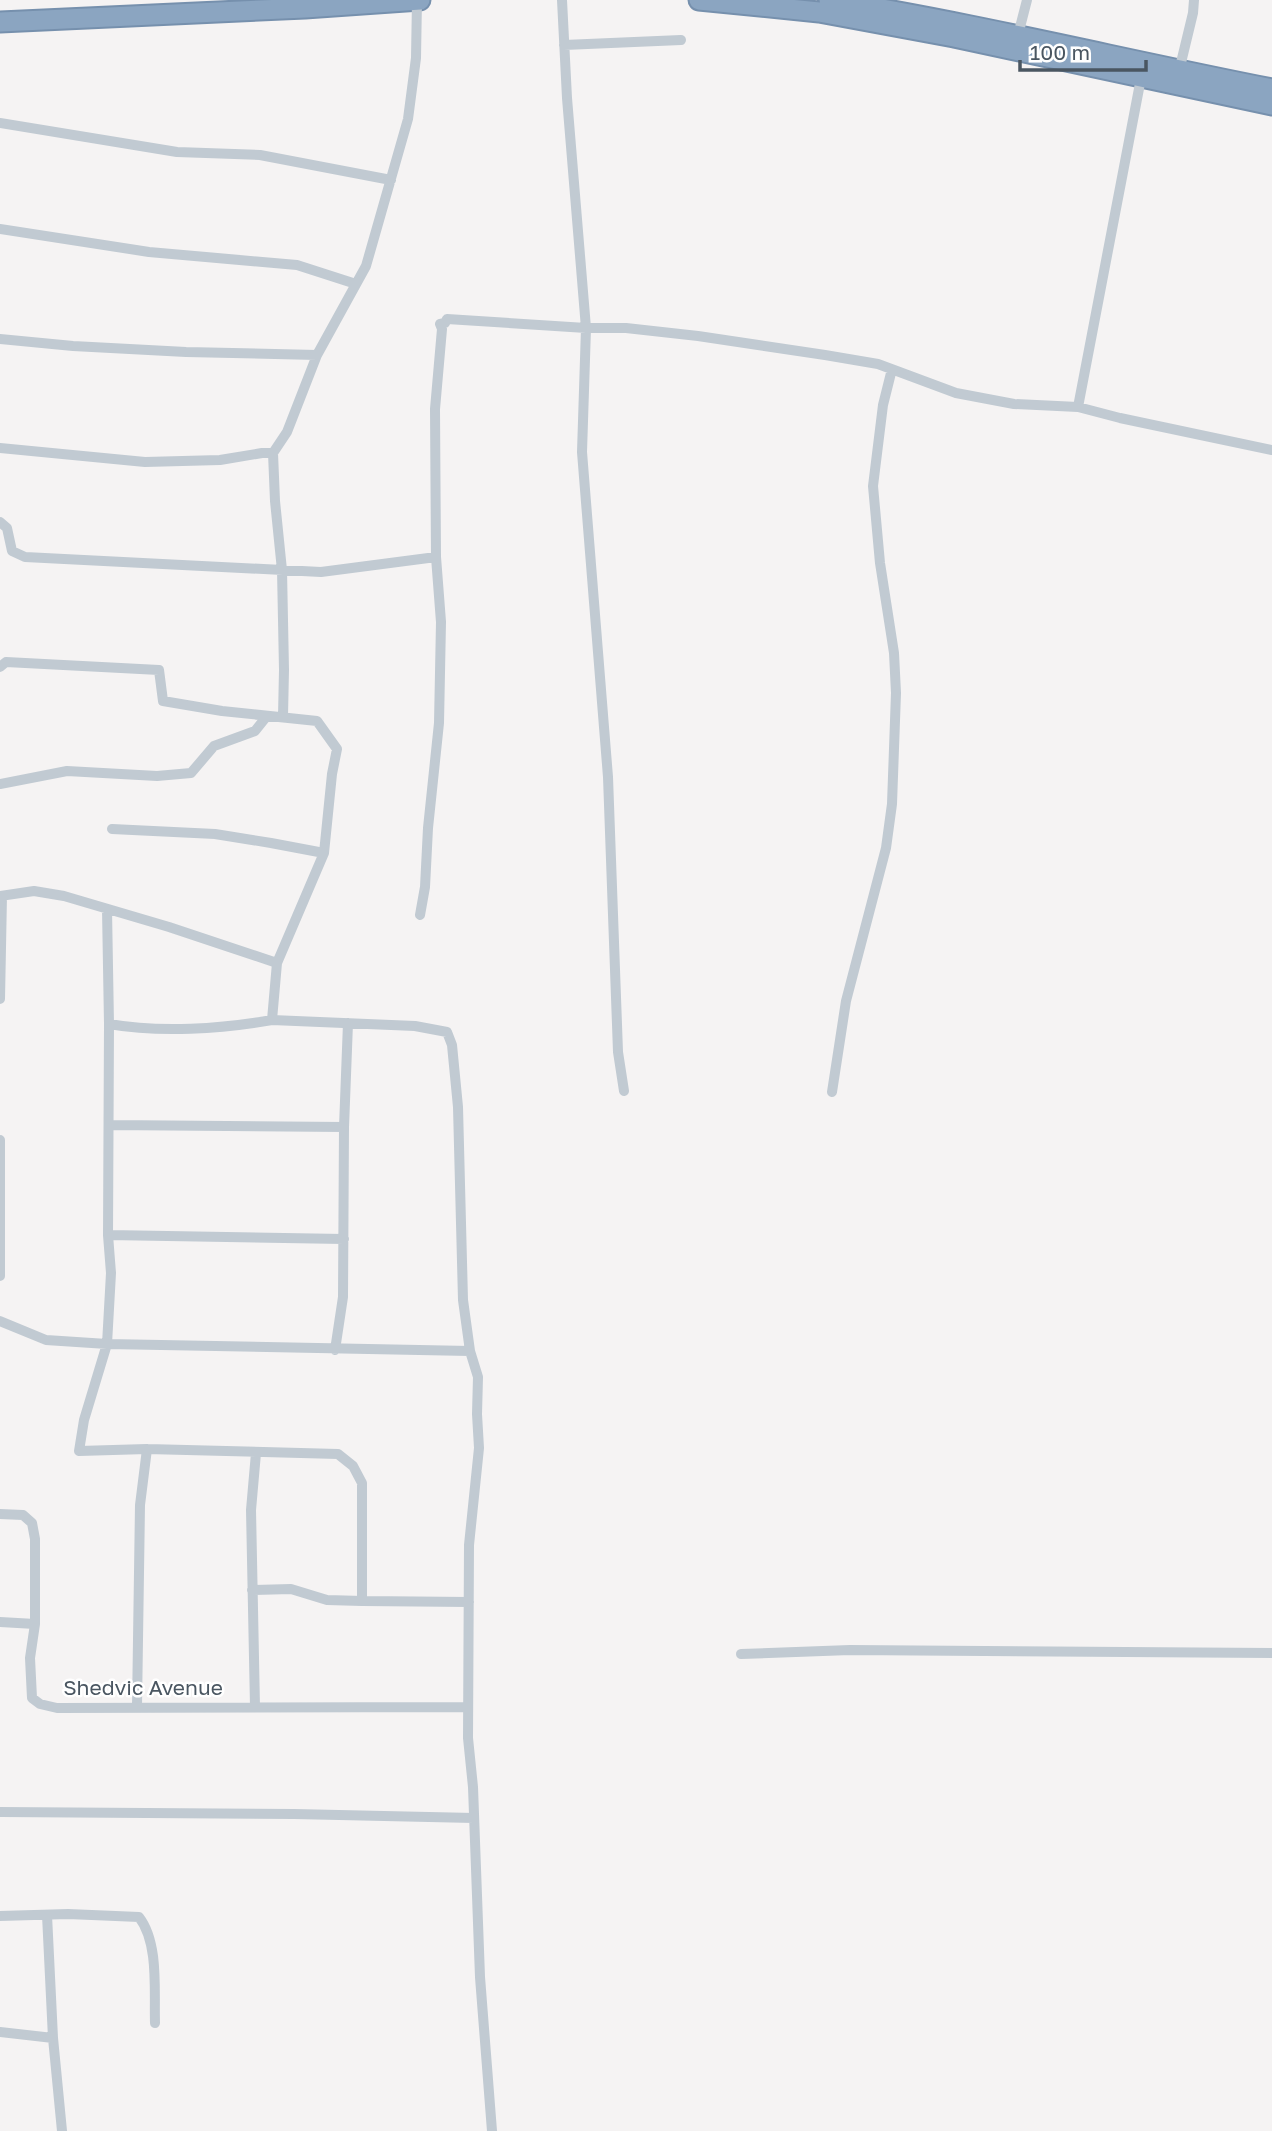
<svg xmlns="http://www.w3.org/2000/svg" width="1272" height="2131" viewBox="0 0 1272 2131" font-family="'Golos Text',sans-serif">
  <style>
    .lines { fill: none; stroke-linecap: round; stroke-linejoin: round }
    .highway-casing { stroke: #7690ad; stroke-width: 23 }
    .street { stroke: #c1cad2; stroke-width: 10 }
    .highway { stroke: #8ba5c1; stroke-width: 19 }
    .labels { text-anchor: middle; stroke-width: 5; stroke-linejoin: round; paint-order: stroke }
    .street-label { font-size: 21px; fill: #4a5661; stroke: #fff }
  </style>
  <rect width="100%" height="100%" fill="#f5f3f3"/>
  <g class="lines">
    <g class="highway-casing">
      <path id="highway" d="M699,0L819,12L954,37L1272,105
        M829,0C978,24 1124,60 1272,89
        M0,22L305,8L420,0"/>
    </g>
    <path class="street" d="M562,0L567,98L586,328L582,452L608,777L618,1052L624,1091
      M1018,35L1027,0
      M564,45L681,40
      M1179,71L1193,13L1194,0
      M0,123L177,152L260,155L391,180
      M0,229L149,252L297,265L356,284
      M0,339L73,346L186,352L317,355
      M1078,407L1142,73
      M0,448L145,462L220,460L262,453H273
      M0,522L7,528L12,551L25,557L321,572L436,557L441,622L439,723L428,828L425,887L420,915
      M436,557L435,409L442,329L440,324L445,323L447,319L586,328H626L698,336L825,355L878,364L956,393L1014,404L1078,407L1120,418L1272,450
      M0,667L6,662L159,670L163,701L222,711L317,721L337,749L332,774L324,853L277,963L272,1020C221,1029 160,1033 109,1024
      M283,716L284,670L282,570L275,501L273,453L287,432L317,355L366,266L408,119L416,58L417,0
      M0,784L67,771L157,776L191,773L214,746L255,731L267,716
      M112,829L215,834L271,843L324,853
      M0,896L34,891L64,896L169,927L277,963
      M107,909L109,1024L108,1235L111,1273L107,1344L84,1420L79,1451L147,1449L338,1454L353,1466L362,1483V1601L469,1602
      M0,999L2,896
      M272,1020L415,1026L447,1032L452,1045L458,1107L463,1300L470,1351L478,1377L477,1414L479,1448L469,1545L468,1738L473,1787L480,1977L492,2131
      M832,1092L846,1001L886,848L892,804L896,693L894,653L880,563L873,486L883,405L892,369
      M109,1125L344,1127
      M0,1140V1276
      M108,1235L344,1239
      M0,1321L46,1340L107,1344L470,1351
      M335,1350L343,1297L344,1127L348,1023
      M0,1514L23,1515L32,1523L35,1539V1624L30,1658L32,1698L40,1704L57,1708L468,1707
      M252,1590L291,1589L327,1600L362,1601
      M0,1622L35,1624
      M741,1654L850,1650L1272,1653
      M137,1707L140,1505L147,1449
      M255,1707L251,1510L256,1453
      M0,1812L294,1814L474,1818
      M47,1915L53,2038L62,2131
      M0,1916L68,1914L139,1917C159,1943 154,1990 155,2023
      M0,2032L53,2038"/>
    <use href="#highway" class="highway"/>
  </g>
  <g class="labels">
    <g class="street-label">
      <text x="143" y="1695">Shedvic Avenue</text>
    </g>
  </g>
  <path d="M1020 60v10h126v-10" fill="none" stroke="#4a5661" stroke-width="3.5"/>
  <text x="1030" y="60" font-size="21" fill="#4a5661" stroke="#ffffff" stroke-width="5" paint-order="stroke">100 m</text>
</svg>
